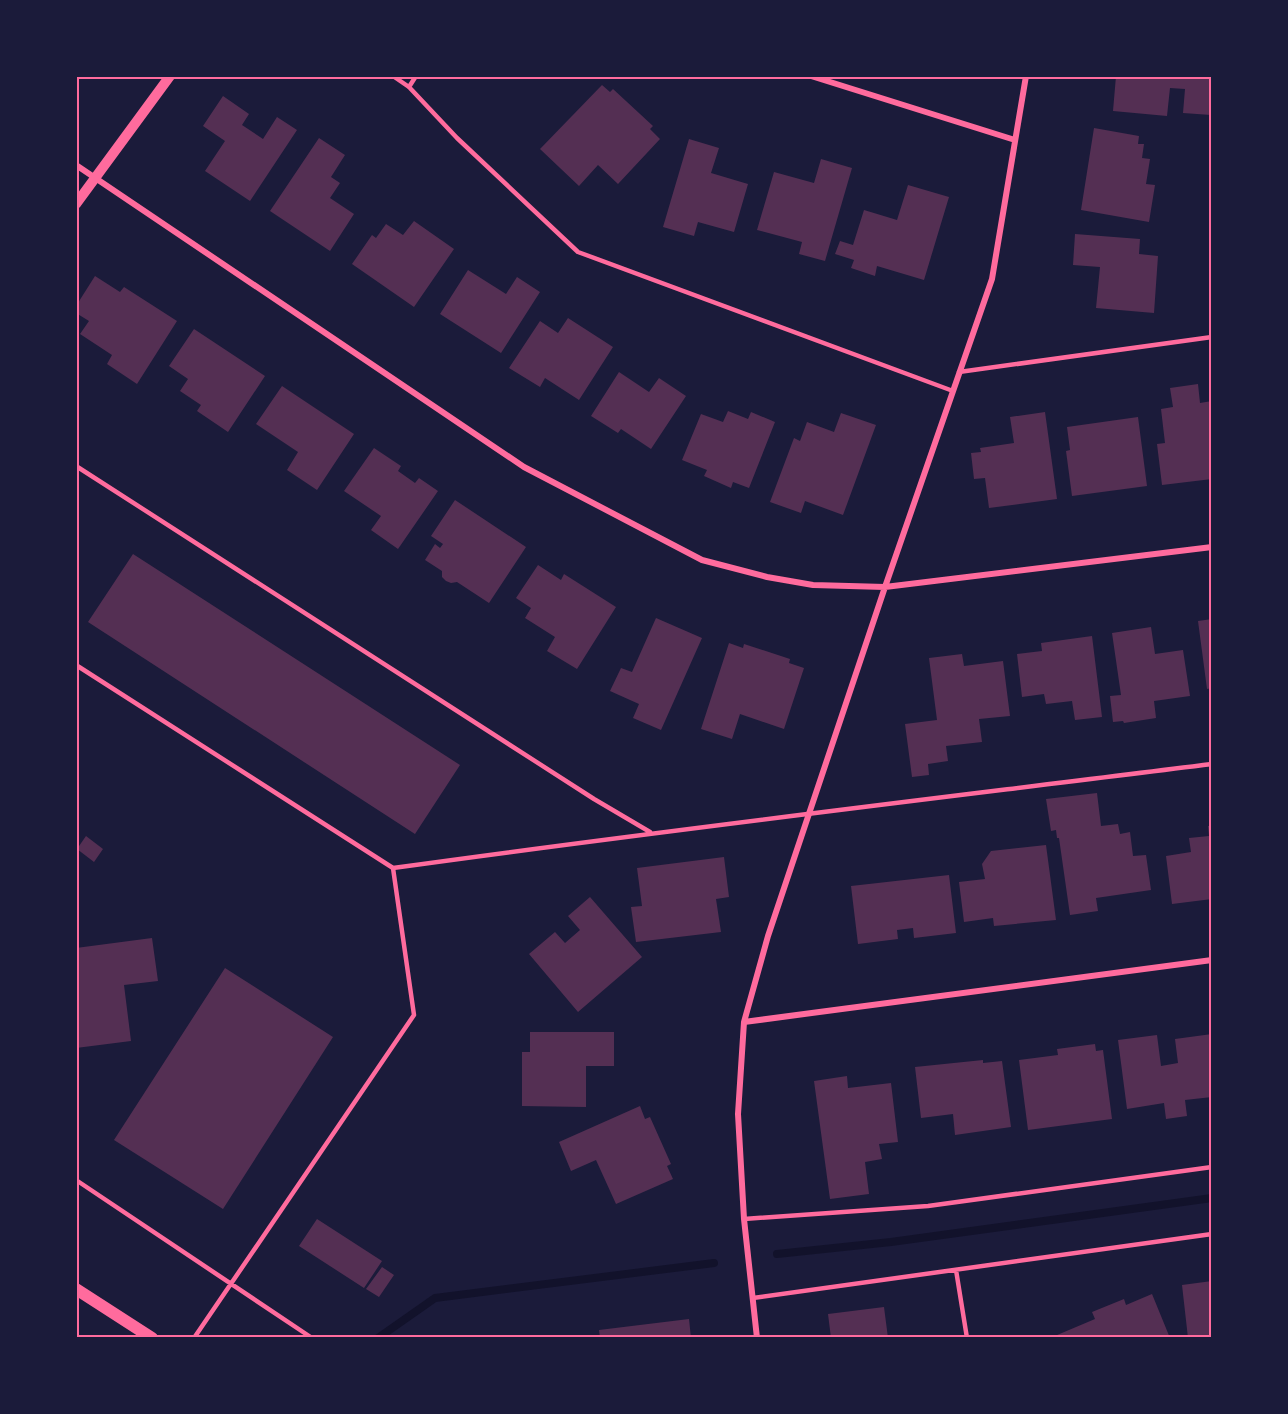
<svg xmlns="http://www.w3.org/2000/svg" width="1288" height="1414" viewBox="0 0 1288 1414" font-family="Commissioner,sans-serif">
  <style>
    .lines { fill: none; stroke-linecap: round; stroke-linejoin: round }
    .stream { stroke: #12122b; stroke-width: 8 }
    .building { fill: #542f53 }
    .service { stroke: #ff6b9d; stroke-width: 4.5 }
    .minor { stroke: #ff6b9d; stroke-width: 6 }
    .tertiary { stroke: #ff6b9d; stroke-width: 10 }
    .secondary { stroke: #ff6b9d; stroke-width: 12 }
    .neatline { fill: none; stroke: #ff6b9d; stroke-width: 2 }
  </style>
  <rect width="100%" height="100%" fill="#1b1b3a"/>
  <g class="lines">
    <path class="stream" d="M777,1254L891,1242L1212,1198
      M378,1338L435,1298L714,1263"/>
  </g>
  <path class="building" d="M1116,76H1212L1211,115L1183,113L1185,89L1170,88L1167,116L1113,111Z
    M602,85L610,92L613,89L653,126L650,129L660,139L618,184L598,165L579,186L540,149Z
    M223,96L249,114L242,125L263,139L277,117L297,130L250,201L205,171L225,141L203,126Z
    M1094,128L1139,136L1138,144H1144L1142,158L1150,159L1146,184L1155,185L1149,222L1081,210Z
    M319,138L345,155L331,177L340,183L330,198L354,214L330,251L270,211Z
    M689,139L719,148L711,173L748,184L734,232L698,222L694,236L663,227Z
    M821,159L852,168L825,261L799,254L802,242L757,230L774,172L814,183Z
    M908,185L949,197L924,280L877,266L875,276L851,268L854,260L835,254L840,241L853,245L864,210L897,220Z
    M414,221L454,249L414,307L352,264L372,235L376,238L386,224L403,235Z
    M1075,234L1140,239L1139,254L1158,256L1154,313L1096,308L1100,267L1073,265Z
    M468,270L506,294L517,277L540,292L501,353L440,314Z
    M95,276L120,292L124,287L177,321L137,384L107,364L112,355L80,334L89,321L76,313V306Z
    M568,318L613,347L579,400L545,378L540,387L509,368L540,321L558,333Z
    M194,329L265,376L228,432L197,411L201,405L180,391L188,379L169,366Z
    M619,372L649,392L659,378L686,396L651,449L621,429L618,433L591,416Z
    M1198,384L1200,403L1212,401V479L1162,485L1157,444L1165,443L1161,409L1173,407L1170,388Z
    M282,386L354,434L317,490L287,470L298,452L256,424Z
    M728,411L748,419L751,412L775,422L749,488L733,482L731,488L704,476L707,470L682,460L701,414L723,422Z
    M1045,412L1057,499L989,508L985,478L974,479L971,453L981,452L980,448L1014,443L1010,417Z
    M841,413L876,425L843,515L805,501L801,513L770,502L794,438L800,441L807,422L834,432Z
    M1138,417L1147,486L1072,496L1066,451L1070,450L1067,427Z
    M374,448L401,466L398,471L415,483L419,478L438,491L398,549L371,530L381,516L344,491Z
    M455,500L526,547L489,603L457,582L451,583L446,581L442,577V571L425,560L435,544L440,548L443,544L431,536Z
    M133,554L460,765L415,834L88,622Z
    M538,565L561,580L564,574L616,607L577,669L547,651L555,637L525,618L531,608L516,598Z
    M656,618L702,638L661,730L633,718L639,704L610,691L621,668L632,672Z
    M1212,619V688L1207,689L1198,621Z
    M1151,627L1155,654L1183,650L1190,696L1154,701L1156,718L1124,723L1123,721L1113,722L1110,696L1121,695L1112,633Z
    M1092,636L1102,717L1075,720L1072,701L1046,704L1044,694L1022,697L1017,654L1042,651L1041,643Z
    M729,643L743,648L744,644L790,659L789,663L804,668L784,729L740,714L732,739L701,729Z
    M962,654L964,666L1003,661L1010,716L979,719L982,742L946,746L948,761L928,764L929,775L912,777L905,724L937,720L929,658Z
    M1097,793L1101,826L1118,824L1120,834L1130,832L1133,856L1146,855L1151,890L1096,898L1098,911L1070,915L1059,838H1057L1056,830L1051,831L1046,799Z
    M1208,826H1212V899L1172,904L1166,856L1191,852L1189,838L1209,836Z
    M86,836L103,849L94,862L77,849Z
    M1046,845L1056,920L994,926L993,918L964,922L959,882L985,879L982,864L991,851Z
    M724,857L729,897L716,899L721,932L636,942L631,907L642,906L637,868Z
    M949,875L956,933L914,938L913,928L897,930L898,939L858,944L851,886Z
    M590,897L642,957L578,1012L529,954L555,932L565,943L580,930L568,916Z
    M152,938L158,981L124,985L131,1041L76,1048V948Z
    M225,968L333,1037L223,1209L114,1140Z
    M530,1032H614V1066H586V1107L522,1106V1052H530Z
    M1212,1034V1097L1185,1100L1187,1116L1166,1119L1164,1103L1127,1109L1118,1040L1157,1035L1161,1066L1178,1063L1175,1039Z
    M1095,1044L1096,1051L1103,1050L1112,1119L1028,1130L1019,1060L1058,1055L1057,1049Z
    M983,1060V1063L1002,1061L1011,1127L955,1135L953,1114L921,1118L915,1067Z
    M847,1076L848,1088L891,1083L898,1142L879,1144L882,1159L865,1162L869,1194L830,1199L814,1081Z
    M640,1106L645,1119L650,1117L671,1164L667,1166L673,1179L616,1204L596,1160L571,1171L559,1142Z
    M317,1219L382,1261L364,1288L299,1246Z
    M382,1267L394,1275L379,1297L366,1289Z
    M1212,1281V1338H1188L1182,1285Z
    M1152,1294L1170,1338H1050L1095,1319L1092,1312L1124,1299L1126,1305Z
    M884,1307L888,1338H831L828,1314Z
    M689,1319L691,1338H600L599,1330Z"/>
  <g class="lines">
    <path class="service" d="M393,76L409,87L457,138L578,252L953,391
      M409,87L416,76
      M959,372L1212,337
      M76,466L594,799L650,832
      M76,665L393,868C666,830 939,798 1212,764
      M76,1180L312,1338
      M744,1219L928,1206L1212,1167
      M956,1270L967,1338
      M753,1298L1212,1234
      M194,1338L414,1015L393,868"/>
    <path class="minor" d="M811,76L1015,140
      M76,165L524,467L702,560L767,577L813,585L885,587L1212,547
      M744,1022L1212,960
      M757,1338L744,1219L738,1114L744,1022L768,936L885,587L992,279L1026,76"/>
    <path class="tertiary" d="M76,204L170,76"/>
    <path class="secondary" d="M76,1289L152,1338"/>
  </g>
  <rect width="1288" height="1414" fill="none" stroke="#1b1b3a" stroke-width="156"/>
  <rect x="78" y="78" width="1132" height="1258" class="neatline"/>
</svg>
